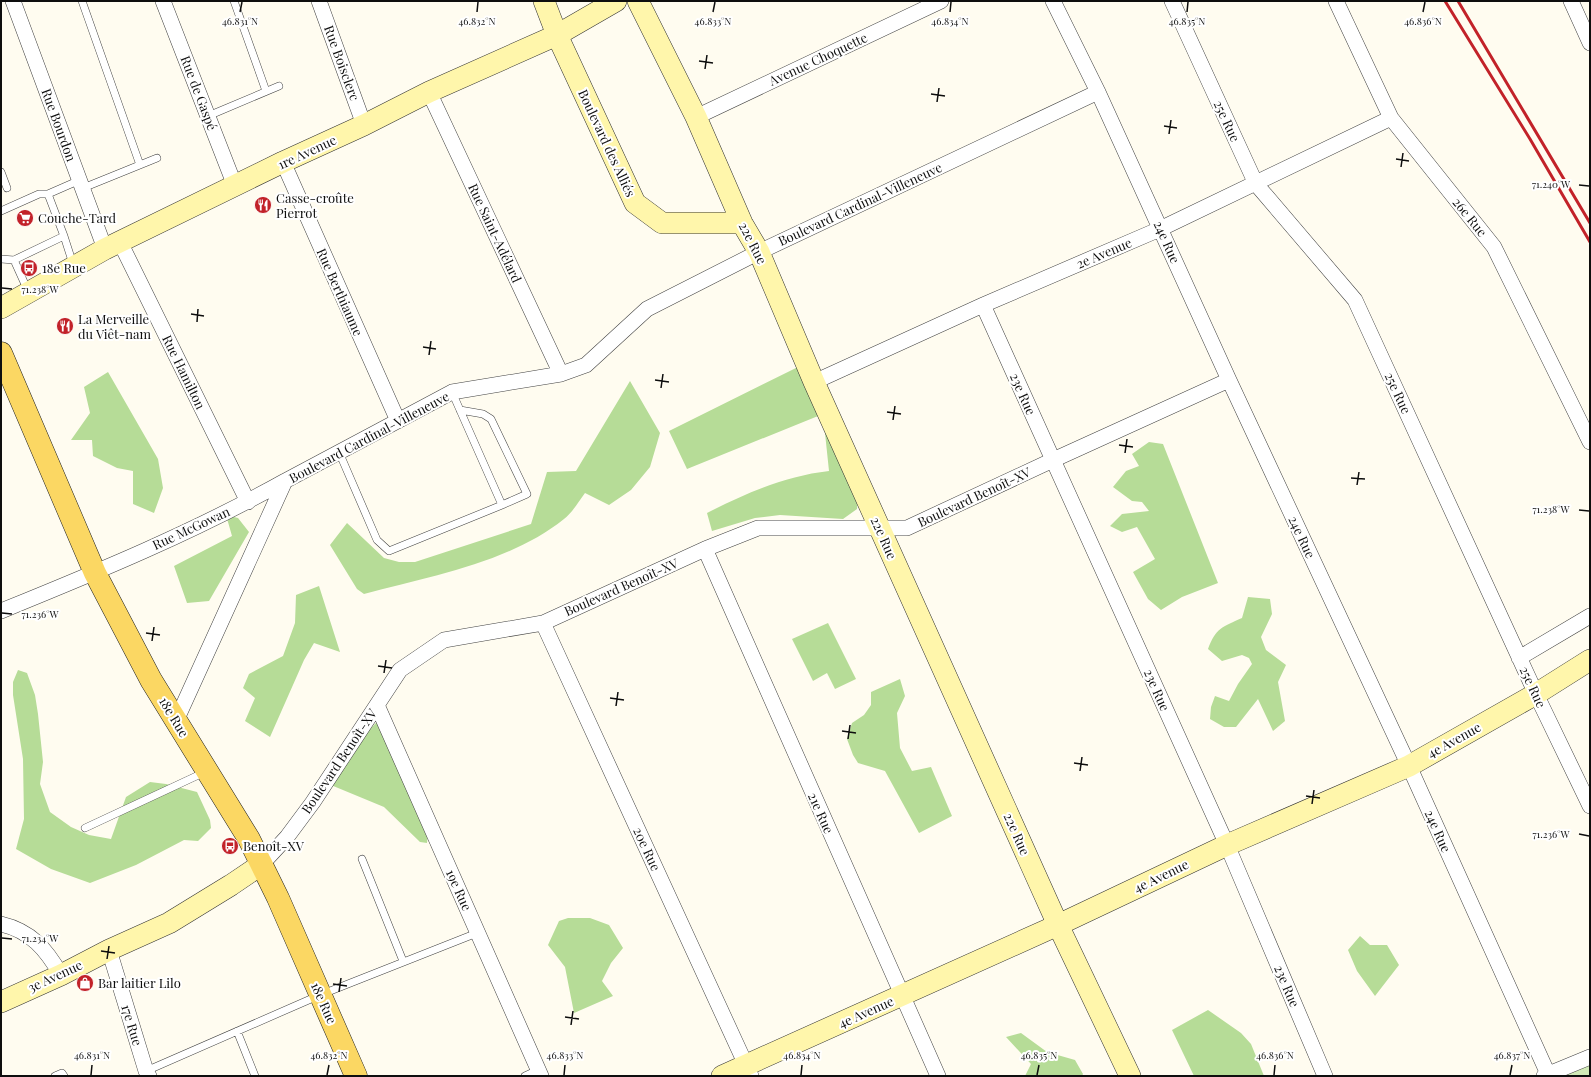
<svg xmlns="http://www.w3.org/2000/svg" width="1591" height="1077" viewBox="0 0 1591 1077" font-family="'Playfair Display',serif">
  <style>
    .green { fill: #d2ebb8 }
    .forest { fill: #b6dc97 }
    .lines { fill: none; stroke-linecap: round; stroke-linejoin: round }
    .lane-casing { stroke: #414141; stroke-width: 8 }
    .street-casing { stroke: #414141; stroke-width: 16 }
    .secondary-casing { stroke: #303030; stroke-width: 22 }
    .primary-casing { stroke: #1f1f1f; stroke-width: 23 }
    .lane { stroke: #fff; stroke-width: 7 }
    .street { stroke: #fff; stroke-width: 15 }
    .secondary { stroke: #fff6ab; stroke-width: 21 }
    .primary { stroke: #fbd763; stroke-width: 22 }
    .rail { stroke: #c22229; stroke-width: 3 }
    .ticks { fill: none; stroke: #0e0e0e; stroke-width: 1.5 }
    .labels { text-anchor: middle; stroke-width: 4; stroke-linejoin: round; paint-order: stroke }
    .street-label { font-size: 13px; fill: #0e0e0e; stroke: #fff }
    .poi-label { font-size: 13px; fill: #0e0e0e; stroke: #fff; text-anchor: start }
    .ticks-label { font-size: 10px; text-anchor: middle; fill: #0e0e0e; stroke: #fff; stroke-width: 4; stroke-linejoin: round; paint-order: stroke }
  </style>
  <rect width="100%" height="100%" fill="#fffcf0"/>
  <path class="green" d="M1590,1063V1076H1559Z"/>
  <path class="forest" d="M800,366L823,414L687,469L669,431Z
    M108,372L158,459L163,488L154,513L133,504V471L117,468L93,456L92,440H71L90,413L84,387Z
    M630,381L660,433L650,467L631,490L609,505L585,493C579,501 572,513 564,519C509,563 431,576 364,594L357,589L330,545L347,523L384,558L399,562H415L531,524L547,472L576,471Z
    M825,433H836L858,493L857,509L843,519L780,515L755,518L712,531L707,513C746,493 785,476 829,471Z
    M1149,442L1163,444L1218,583L1182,597L1161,610L1148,599L1133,572L1155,559L1137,527L1122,532L1110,526L1122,514L1149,511L1142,502L1132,501L1113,487L1126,471L1139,466L1132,454Z
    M226,515L238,518L249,532L209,601L187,603L174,566L232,536Z
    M319,586L340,652L314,643L304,660L270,737L245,721L255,698L243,688L249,674L283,656L295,623L296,595Z
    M1248,597L1270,599L1272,614L1261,637L1266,650L1286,665L1278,682L1285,721L1273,731L1258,699L1236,727H1224L1210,719L1211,707L1215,696L1229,701L1238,684L1252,664L1249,658L1242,655L1222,661L1208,649C1216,628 1222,627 1242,618Z
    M828,623L856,679L835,689L827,673L813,681L792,639Z
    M18,670L27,673L35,695L38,714L43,762L40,784L50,812L71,827L89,835L111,839L126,797L150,782L166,784L197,792L210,820L211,828L198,841L184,840L136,865L90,883L51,869L16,849L24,819L23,759L13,695V682Z
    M900,679L905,696L897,713L900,748L912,771L931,767L952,816L919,833L885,771L858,763L853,755L847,739L852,723L864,715L871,705V692Z
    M377,722L428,832L427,843L420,842L384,807L326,783L358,741Z
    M568,918H590L609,925L623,948L611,963L602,981L613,996L574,1013L565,967L548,945L559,921Z
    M1360,936L1370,945H1387L1399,965L1375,996L1357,971L1348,950Z
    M1208,1010L1241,1033L1251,1044L1264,1076H1194L1172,1030Z
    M1021,1033L1047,1052L1075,1060L1083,1074L1082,1076H1025L1031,1064L1006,1037Z"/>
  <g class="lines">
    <g class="lane-casing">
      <path id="lane" d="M82,1L140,165
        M234,1L266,91
        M208,116L279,86
        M1,172L7,188
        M83,188L157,158
        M48,194L64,236
        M1,211L39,194H48L80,180
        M1,259L14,260
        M28,291L14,260L64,236L73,264
        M460,410L483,414L491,419L527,494L502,505
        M339,452L377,540L389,551L502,505L452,392
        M85,828L205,772
        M362,859L403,961
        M237,1031L255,1076
        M146,1071L320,995L477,933
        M55,1076L62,1073L64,1076
        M525,1076L538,1070"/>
    </g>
    <g class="street-casing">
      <path id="street" d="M13,1L105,249
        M163,1L235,186
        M319,1L364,125
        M1053,1L1098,92L1229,380L1409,766L1548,1074
        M1172,1L1256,184L1355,300L1536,694L1590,806
        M1336,1L1391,118L1494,247L1590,442
        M1571,1L1590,43
        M429,92L561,374
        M696,117L941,1
        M283,162L398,421
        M120,242L248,502
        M983,305L1227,845L1325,1076
        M814,382L983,305L1160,229L1391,118
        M705,549L938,1076
        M1,611C97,572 194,532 285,481
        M543,623L751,1076
        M1519,658L1590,616
        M377,705L541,1076
        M176,721L285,481L452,392L561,374L586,365L647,309L759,252L1098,92
        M262,864L287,837L313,802L400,670L444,640L543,623L705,549L758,528H907L1053,460L1229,380
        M1,924C31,931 46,949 61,975
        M109,950L146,1071L149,1076
        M1544,1076L1590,1057"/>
    </g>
    <g class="secondary-casing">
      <path id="secondary" d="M544,1L557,35L635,203L662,223H742
        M638,1L696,117L742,223L759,252L814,382L1058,925L1130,1076
        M1,308L105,249L283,162L364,125L429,92L557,35L616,1
        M1,1002L61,975L109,950L169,923L231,885L262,864
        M722,1076L1058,925L1227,845L1409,766L1536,694L1590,660"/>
    </g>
    <g class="primary-casing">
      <path id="primary" d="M1,353L95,573L151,680L249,839L278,898L356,1076"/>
    </g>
    <use href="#lane" class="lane"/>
    <use href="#street" class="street"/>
    <use href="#secondary" class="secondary"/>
    <use href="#primary" class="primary"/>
    <path class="rail" d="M1445,1L1530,139L1590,242
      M1458,1L1590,223"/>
  </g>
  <path class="ticks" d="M240,12L242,2M477,12L478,2M713,12L715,2M950,12L951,2M1187,12L1188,2M1423,12L1425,2M699,61L713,63M705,69L707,55M931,94L945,96M937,102L939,88M1164,126L1177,128M1169,134L1171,120M1396,159L1409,161M1401,167L1403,153M1579,185L1589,186M2,288L12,289M191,314L204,316M197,322L198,309M423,347L436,349M429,355L431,341M655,380L669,382M661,388L663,374M887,412L901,414M893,420L895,406M1119,445L1133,447M1125,453L1127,439M1351,478L1365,479M1357,485L1359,472M1579,510L1589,511M2,613L12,614M146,633L160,635M152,641L154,627M378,666L392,668M384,673L386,660M610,698L624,700M616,706L618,692M842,731L856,733M848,739L850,725M1074,763L1088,765M1080,771L1082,757M1306,796L1320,798M1312,804L1314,790M1579,834L1589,836M2,938L12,939M101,951L115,953M107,959L109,946M333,984L347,986M339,992L341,978M565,1017L579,1019M571,1025L573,1011M91,1075L92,1065M327,1075L329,1065M564,1075L565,1065M801,1075L802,1065M1037,1075L1039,1065M1274,1075L1275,1065M1510,1075L1512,1065"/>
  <defs>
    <g id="restaurant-disc" transform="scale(0.9)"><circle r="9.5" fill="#c22229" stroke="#fff"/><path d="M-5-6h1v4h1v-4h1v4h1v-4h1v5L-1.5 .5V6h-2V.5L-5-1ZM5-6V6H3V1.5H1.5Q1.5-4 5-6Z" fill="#fff"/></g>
    <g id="supermarket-disc" transform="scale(0.9)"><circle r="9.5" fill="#c22229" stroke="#fff"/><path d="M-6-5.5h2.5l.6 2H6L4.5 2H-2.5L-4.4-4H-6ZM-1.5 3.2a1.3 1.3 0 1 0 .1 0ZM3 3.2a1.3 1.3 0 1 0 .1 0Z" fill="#fff"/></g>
    <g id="bus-disc" transform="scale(0.9)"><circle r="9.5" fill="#c22229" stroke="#fff"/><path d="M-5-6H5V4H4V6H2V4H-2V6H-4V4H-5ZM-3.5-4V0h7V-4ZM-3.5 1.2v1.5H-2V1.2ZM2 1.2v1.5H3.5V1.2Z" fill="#fff"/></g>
    <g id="shop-disc" transform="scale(0.9)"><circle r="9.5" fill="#c22229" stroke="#fff"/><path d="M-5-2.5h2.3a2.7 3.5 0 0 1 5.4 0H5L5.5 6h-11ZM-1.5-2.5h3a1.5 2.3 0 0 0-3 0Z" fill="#fff"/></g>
  </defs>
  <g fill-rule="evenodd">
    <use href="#restaurant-disc" x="263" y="205"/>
    <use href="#supermarket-disc" x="25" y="218"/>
    <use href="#bus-disc" x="29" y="268"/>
    <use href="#restaurant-disc" x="65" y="326"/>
    <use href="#bus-disc" x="230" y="846"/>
    <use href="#shop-disc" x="85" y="983"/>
  </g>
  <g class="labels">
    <g class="street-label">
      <text transform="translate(818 59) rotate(-25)" y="5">Avenue Choquette</text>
      <text transform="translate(342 63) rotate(70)" y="5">Rue Boisclerc</text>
      <text transform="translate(199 93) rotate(69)" y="5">Rue de Gaspé</text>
      <text transform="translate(1227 121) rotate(65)" y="5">25e Rue</text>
      <text transform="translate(59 125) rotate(70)" y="5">Rue Bourdon</text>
      <text transform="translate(607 143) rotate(65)" y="5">Boulevard des Alliés</text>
      <text transform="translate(307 152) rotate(-25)" y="5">1re Avenue</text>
      <text transform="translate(860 204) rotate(-25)" y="5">Boulevard Cardinal-Villeneuve</text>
      <text transform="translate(1470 217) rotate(51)" y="5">26e Rue</text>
      <text transform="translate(495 233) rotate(65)" y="5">Rue Saint-Adélard</text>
      <text transform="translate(1167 242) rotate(66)" y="5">24e Rue</text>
      <text transform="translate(753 243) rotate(63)" y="5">22e Rue</text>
      <text transform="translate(1104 253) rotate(-23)" y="5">2e Avenue</text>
      <text transform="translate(340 292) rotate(66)" y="5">Rue Berthiaume</text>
      <text transform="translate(184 372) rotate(64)" y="5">Rue Hamilton</text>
      <text transform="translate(1398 393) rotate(65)" y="5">25e Rue</text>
      <text transform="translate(1023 394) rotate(66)" y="5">23e Rue</text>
      <text transform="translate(369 437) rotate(-28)" y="5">Boulevard Cardinal-Villeneuve</text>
      <text transform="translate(974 497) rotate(-25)" y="5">Boulevard Benoît-XV</text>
      <text transform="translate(191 528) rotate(-25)" y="5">Rue McGowan</text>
      <text transform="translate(1302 537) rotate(65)" y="5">24e Rue</text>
      <text transform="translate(884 538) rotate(66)" y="5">22e Rue</text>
      <text transform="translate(621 587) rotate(-24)" y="5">Boulevard Benoît-XV</text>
      <text transform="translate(1533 687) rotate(65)" y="5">25e Rue</text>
      <text transform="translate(1157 690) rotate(66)" y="5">23e Rue</text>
      <text transform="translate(174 717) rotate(59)" y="5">18e Rue</text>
      <text transform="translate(1454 740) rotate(-29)" y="5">4e Avenue</text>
      <text transform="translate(339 761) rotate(-56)" y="5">Boulevard Benoît-XV</text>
      <text transform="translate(821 813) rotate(66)" y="5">21e Rue</text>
      <text transform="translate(1438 831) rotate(66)" y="5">24e Rue</text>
      <text transform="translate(1017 834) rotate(66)" y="5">22e Rue</text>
      <text transform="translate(647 849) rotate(65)" y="5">20e Rue</text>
      <text transform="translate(1161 876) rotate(-26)" y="5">4e Avenue</text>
      <text transform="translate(459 890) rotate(66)" y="5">19e Rue</text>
      <text transform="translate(55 976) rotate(-25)" y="5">3e Avenue</text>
      <text transform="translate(1287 986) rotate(67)" y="5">23e Rue</text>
      <text transform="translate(324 1003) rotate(66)" y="5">18e Rue</text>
      <text transform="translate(866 1012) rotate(-24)" y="5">4e Avenue</text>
      <text transform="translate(132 1025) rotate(73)" y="5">17e Rue</text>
    </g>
    <g class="poi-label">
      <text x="276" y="203">Casse-croûte<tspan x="276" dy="15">Pierrot</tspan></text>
      <text x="38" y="223">Couche-Tard</text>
      <text x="42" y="273">18e Rue</text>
      <text x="78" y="324">La Merveille<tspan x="78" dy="15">du Viêt-nam</tspan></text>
      <text x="243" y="851">Benoît-XV</text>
      <text x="98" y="988">Bar laitier Lilo</text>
    </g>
  </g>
  <g class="ticks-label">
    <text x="240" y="25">46.831°N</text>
    <text x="477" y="25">46.832°N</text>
    <text x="713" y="25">46.833°N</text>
    <text x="950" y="25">46.834°N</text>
    <text x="1187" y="25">46.835°N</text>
    <text x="1423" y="25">46.836°N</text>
    <text x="1551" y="188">71.240°W</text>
    <text x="40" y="293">71.238°W</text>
    <text x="1551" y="513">71.238°W</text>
    <text x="40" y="618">71.236°W</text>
    <text x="1551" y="838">71.236°W</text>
    <text x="40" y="942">71.234°W</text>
    <text x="92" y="1059">46.831°N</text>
    <text x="329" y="1059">46.832°N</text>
    <text x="565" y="1059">46.833°N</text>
    <text x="802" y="1059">46.834°N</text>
    <text x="1039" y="1059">46.835°N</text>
    <text x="1275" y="1059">46.836°N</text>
    <text x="1512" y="1059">46.837°N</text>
  </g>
  <rect width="1591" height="1077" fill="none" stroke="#0e0e0e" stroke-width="4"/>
</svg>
